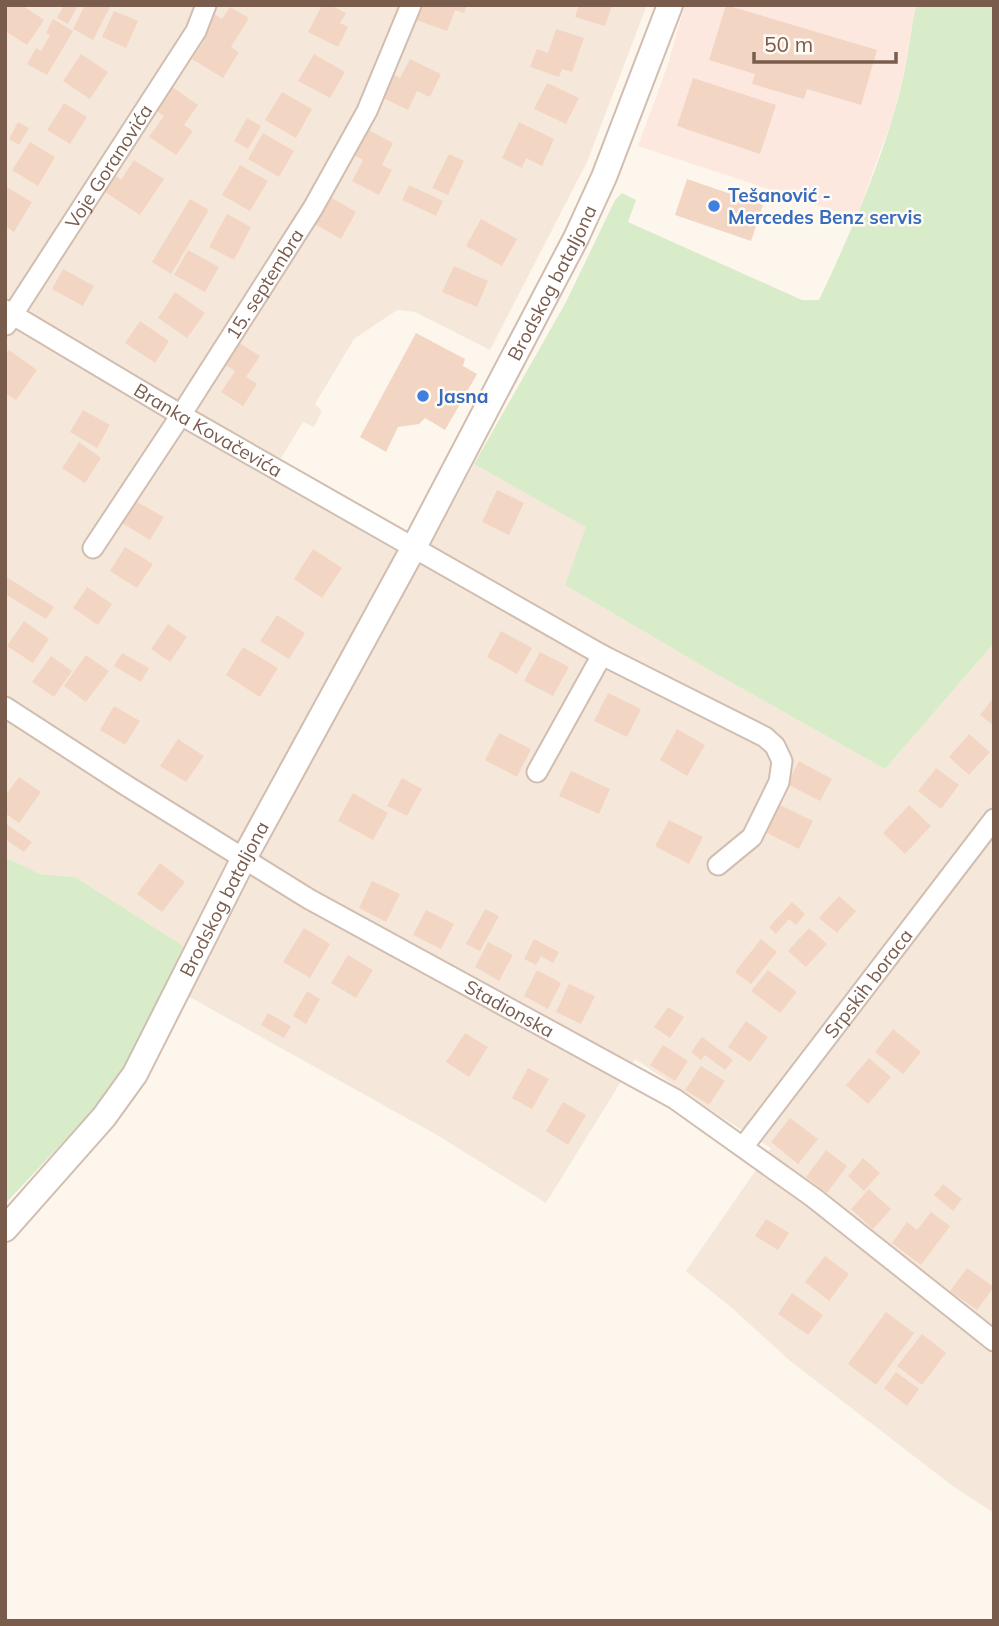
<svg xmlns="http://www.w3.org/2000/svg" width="999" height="1626" viewBox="0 0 999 1626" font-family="Mulish,sans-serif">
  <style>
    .residential { fill: #f5e8da }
    .commercial { fill: #fde8e0 }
    .green { fill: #d8ecc9 }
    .building { fill: #f3d5c3 }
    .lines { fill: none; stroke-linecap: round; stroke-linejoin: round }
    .minor-casing { stroke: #d1beb0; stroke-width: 23 }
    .tertiary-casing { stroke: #d1beb0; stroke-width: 28 }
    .minor { stroke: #fff; stroke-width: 19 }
    .tertiary { stroke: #fff; stroke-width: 24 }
    .shop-dot { fill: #3f7fe0; stroke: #fffaf3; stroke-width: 2.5 }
    .labels { text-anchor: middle; stroke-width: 5; stroke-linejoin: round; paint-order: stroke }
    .street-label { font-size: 19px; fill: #7a5c4d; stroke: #fffaf3 }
    .shop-label { font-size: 19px; font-weight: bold; fill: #366cbe; stroke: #fffaf3; text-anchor: start }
  </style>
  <rect width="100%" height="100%" fill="#fdf6ec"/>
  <path class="residential" d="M5,5H647L587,162L490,350L415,312L397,310L354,339L315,404L322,411L314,427L303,422L269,478L420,565L474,464L587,527L565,585L711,671L885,769L994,643V1513L954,1487L789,1360L732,1308L686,1271L771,1148L718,1115L635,1059L546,1203L437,1135L168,985L75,877L40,874L5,857Z"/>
  <path class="commercial" d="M685,5H916L903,78L892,119L856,218L638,146L668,64Z"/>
  <path class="green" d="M916,5H994V643L885,769L711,671L565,585L586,527L474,464L566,302L615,200L622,193L636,200L628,222L802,300H819C852,230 885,155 903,79C908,55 911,30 916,5Z
    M5,857L40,874L75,877L186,948L148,1027L109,1093L5,1204Z"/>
  <path class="building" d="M5,5H22L44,20L27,45L5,31Z
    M64,5H78L68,24L57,18Z
    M85,5H111L93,40L73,29Z
    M322,5H330L346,13L340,23L348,27L338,47L308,32Z
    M421,5H467L464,13L455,10L447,31L416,20Z
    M579,5H612L605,26L575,17Z
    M726,5L877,50L861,105L807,89L804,99L752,84L755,74L709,60Z
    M230,7L249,18L231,47L239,52L223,78L192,59L204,41L198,37L212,13L222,19Z
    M114,11L138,21L126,48L102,37Z
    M53,19L73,31L47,75L27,64L36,48L41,51L50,35L46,33Z
    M556,29L584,38L572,72L562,69L559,77L530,67L537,49L548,53Z
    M81,54L108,72L90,99L63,81Z
    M314,54L345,72L330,98L298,81Z
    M410,59L441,74L430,97L417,91L408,110L379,96L390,73L400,78Z
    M693,78L776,105L760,154L677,126Z
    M547,83L579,98L566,124L534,109Z
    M171,86L198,105L184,125L193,131L176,155L149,137L164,116L155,110Z
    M282,92L312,109L296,138L265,120Z
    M64,103L87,117L70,144L47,130Z
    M247,118L261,126L248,149L234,141Z
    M18,122L29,128L19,145L9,139Z
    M519,122L554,139L542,166L526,158L522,168L502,158Z
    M363,127L393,143L382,165L392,170L379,195L352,181L363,160L350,153Z
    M263,133L294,151L279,177L248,159Z
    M30,142L55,157L38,186L12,170Z
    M449,154L464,161L448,195L432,188Z
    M134,160L164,179L140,215L105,192L116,176L121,180Z
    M240,165L268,181L250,211L222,195Z
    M687,179L763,205L751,241L675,215Z
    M409,185L443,201L436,216L402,200Z
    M5,186L32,202L14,232L5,226Z
    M330,197L356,212L341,239L315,224Z
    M190,199L209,210L171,274L152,262Z
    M227,214L251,227L234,260L209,247Z
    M481,219L517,239L502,266L466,246Z
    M188,250L219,267L205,292L174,275Z
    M454,266L488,281L477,307L442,292Z
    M63,269L94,286L83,306L52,289Z
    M175,292L205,313L187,338L158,318Z
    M140,321L169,341L155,363L125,343Z
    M416,333L465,359L463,366L477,374L445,430L425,418L419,424L398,427L386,452L360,437Z
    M235,340L260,356L246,377L257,384L243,406L221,392L235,371L221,362Z
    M9,350L37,370L16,400L5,393V355Z
    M83,410L110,425L97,448L70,432Z
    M79,442L101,458L85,483L62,468Z
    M497,490L524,503L509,535L482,522Z
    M135,501L164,517L150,540L122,523Z
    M125,547L153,564L137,588L110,571Z
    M313,549L342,568L322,598L294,579Z
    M5,576L54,607L46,619L5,594Z
    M87,587L112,604L98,625L73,608Z
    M277,615L305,633L289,659L260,641Z
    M24,621L49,639L33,663L7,646Z
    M168,624L187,637L170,662L151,649Z
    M501,631L532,648L517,674L487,657Z
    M243,647L278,668L260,697L226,675Z
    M540,652L569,667L553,696L524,681Z
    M122,653L149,668L141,682L114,666Z
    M86,655L109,671L86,702L64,686Z
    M51,656L72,671L54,697L32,682Z
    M608,693L641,709L627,737L594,721Z
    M994,697V726L980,715Z
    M114,706L140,721L125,745L100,730Z
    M677,729L705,745L687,776L660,760Z
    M499,733L531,749L517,777L485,760Z
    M969,734L990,752L969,775L949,757Z
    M178,739L204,756L186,782L160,766Z
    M799,761L832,779L820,801L787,784Z
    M936,768L959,785L941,809L918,791Z
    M571,771L610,789L599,814L559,796Z
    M19,777L41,792L19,823L5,813V796Z
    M402,778L422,789L407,816L387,806Z
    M353,793L388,813L373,840L338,821Z
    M776,803L813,821L799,849L763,831Z
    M909,805L931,826L905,854L883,833Z
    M669,820L703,837L689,864L655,846Z
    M5,823L32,842L24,852L5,839Z
    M160,863L185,882L162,912L137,894Z
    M372,881L400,894L386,922L359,908Z
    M839,896L856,911L837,933L819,918Z
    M792,902L805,914L796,925L789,919L776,934L769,927Z
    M485,909L499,916L480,951L466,944Z
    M426,910L454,924L441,949L413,935Z
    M304,928L330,944L310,978L283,962Z
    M809,928L827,944L806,967L788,951Z
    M534,939L559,952L553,963L541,956L536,965L524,959Z
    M761,939L777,952L751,984L735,972Z
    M488,942L513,955L499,981L475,967Z
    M348,955L373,970L356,998L331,983Z
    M537,970L561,983L548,1009L524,996Z
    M768,970L797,992L780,1013L751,991Z
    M569,984L595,996L581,1024L556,1012Z
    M307,991L320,999L306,1024L293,1016Z
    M668,1007L684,1017L670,1038L654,1027Z
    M268,1013L291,1026L284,1038L261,1025Z
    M746,1021L768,1037L750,1062L728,1047Z
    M893,1029L921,1052L903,1074L875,1052Z
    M465,1033L488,1047L469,1077L446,1062Z
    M702,1037L733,1060L725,1070L705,1055L701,1060L691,1052Z
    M663,1045L688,1061L675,1081L650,1065Z
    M869,1058L891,1077L868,1104L846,1085Z
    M701,1066L725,1081L709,1105L685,1090Z
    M528,1068L549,1079L532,1109L512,1098Z
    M563,1102L586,1115L568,1145L546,1131Z
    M790,1118L818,1139L798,1164L771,1142Z
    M826,1150L847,1166L827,1193L806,1177Z
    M863,1158L880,1173L864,1191L848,1176Z
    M943,1184L962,1199L953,1211L934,1195Z
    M869,1189L891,1209L873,1229L851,1209Z
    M931,1212L950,1226L921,1265L892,1243L907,1222L917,1230Z
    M766,1219L789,1233L778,1250L755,1236Z
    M825,1256L849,1274L829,1301L805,1282Z
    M967,1268L994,1287L977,1310L950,1291Z
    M792,1293L823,1315L808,1335L778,1314Z
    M886,1312L914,1333L876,1385L848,1364Z
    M922,1334L946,1353L922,1385L897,1366Z
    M896,1372L919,1389L907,1406L884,1388Z"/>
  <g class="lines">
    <g class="minor-casing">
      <g id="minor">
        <path id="s1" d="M5,310L181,415L602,655L765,737L775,746L782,761L779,782L752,837L718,865"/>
        <path id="s2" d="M6,325L196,31L206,5"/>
        <path id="s3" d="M93,548L181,415L313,208L367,111L411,5"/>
        <path id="s4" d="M5,707L127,786L309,899L675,1099L814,1198L994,1341"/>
        <path d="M537,772L602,655"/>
        <path id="s5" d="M743,1147L994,819"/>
      </g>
    </g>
    <g class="tertiary-casing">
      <g id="tertiary">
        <path id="s6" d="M5,1229L104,1117L135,1074L243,860L413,549L576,238L604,177L670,5"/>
      </g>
    </g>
    <use href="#minor" class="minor"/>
    <use href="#tertiary" class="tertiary"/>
  </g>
  <g class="shop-dot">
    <circle cx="714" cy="206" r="7"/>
    <circle cx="423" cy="396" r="7"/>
  </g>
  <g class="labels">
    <g class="street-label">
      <text dy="7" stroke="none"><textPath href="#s2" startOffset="189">Voje Goranovića</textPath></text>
      <text dy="7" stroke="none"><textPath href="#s6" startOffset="1097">Brodskog bataljona</textPath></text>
      <text dy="7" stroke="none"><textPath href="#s3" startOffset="315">15. septembra</textPath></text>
      <text dy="7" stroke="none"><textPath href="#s1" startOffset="236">Branka Kovačevića</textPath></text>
      <text dy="7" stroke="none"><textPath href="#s6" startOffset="399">Brodskog bataljona</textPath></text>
      <text dy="7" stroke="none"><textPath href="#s5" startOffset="206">Srpskih boraca</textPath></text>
      <text dy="7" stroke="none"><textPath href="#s4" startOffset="588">Stadionska</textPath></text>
    </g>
    <g class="shop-label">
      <text x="728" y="202">Tešanović -<tspan x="728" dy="22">Mercedes Benz servis</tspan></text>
      <text x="437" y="403">Jasna</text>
    </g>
  </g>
  <rect width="999" height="1626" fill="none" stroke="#7a5c4d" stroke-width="14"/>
  <path d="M754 52v10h142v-10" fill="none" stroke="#7a5c4d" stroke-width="3.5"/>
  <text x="764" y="52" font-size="21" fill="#7a5c4d" stroke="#fffaf3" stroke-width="5" paint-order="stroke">50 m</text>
</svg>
